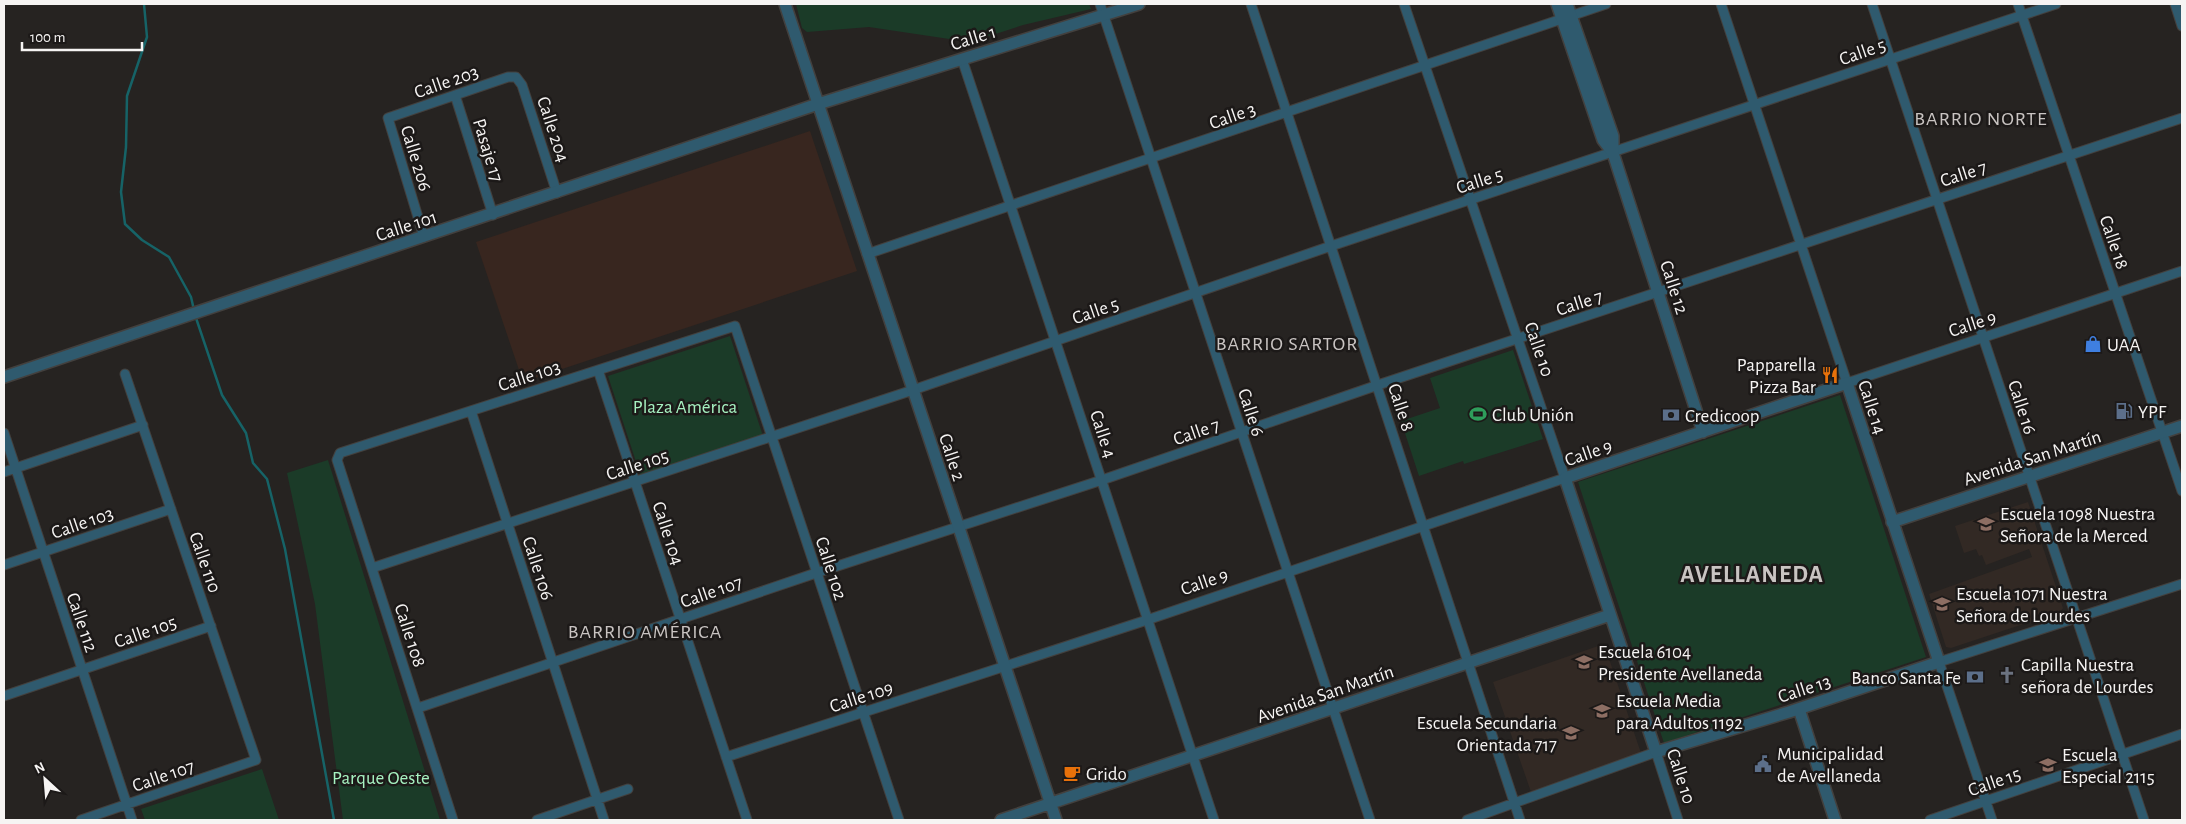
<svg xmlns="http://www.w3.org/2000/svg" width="2186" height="824" viewBox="0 0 2186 824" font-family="'Alegreya Sans',sans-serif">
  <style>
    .industrial { fill: #38261f }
    .built { fill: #322924 }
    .green { fill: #1b3b28 }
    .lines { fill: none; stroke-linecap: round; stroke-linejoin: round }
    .stream { stroke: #166367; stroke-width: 2.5 }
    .minor-casing { stroke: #43403e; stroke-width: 11 }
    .tertiary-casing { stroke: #43403e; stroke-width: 14 }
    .minor { stroke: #2f5a6e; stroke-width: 9 }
    .tertiary { stroke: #2f5a6e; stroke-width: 11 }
    .labels { text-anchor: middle; stroke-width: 5; stroke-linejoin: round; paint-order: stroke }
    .street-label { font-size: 19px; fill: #f6f4f3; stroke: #1c1918 }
    .poi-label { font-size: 19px; fill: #f6f4f3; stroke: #1c1918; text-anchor: start }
    .park-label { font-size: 19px; fill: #a6f2c1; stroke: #1c1918 }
    .neighbourhood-label { font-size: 20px; letter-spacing: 1px; fill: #c9c4c2; stroke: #1c1918 }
    .district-label { font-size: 24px; font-weight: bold; letter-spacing: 1px; fill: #c9c4c2; stroke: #1c1918 }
  </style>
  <rect width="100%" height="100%" fill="#262321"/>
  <path class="industrial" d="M810,131L857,271L523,382L476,242Z"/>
  <path class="built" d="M2028,502L2063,608L2060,612L1951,648L1946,647L1929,594L2032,557L2029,549L1986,565L1982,555L1979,556L1976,549L1964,553L1955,526Z
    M1604,644L1641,753L1531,792L1493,682Z"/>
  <path class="green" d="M796,4H1089L1091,9L1023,25L980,39L956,40L869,27L807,32L802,28Z
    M730,336L763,436L641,477L608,376Z
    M1513,350L1543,439L1464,464L1463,461L1419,476L1401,421L1440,408L1430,378Z
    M1840,395L1926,657L1664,743L1578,482Z
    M328,460L440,820H343L315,604L287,473Z
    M262,769L279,820H145L141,809Z"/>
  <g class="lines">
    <path class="stream" d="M144,4L147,37L127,96L126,147L121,192L125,224L142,240L169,257L191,297L194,310
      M195,315L222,395L246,433L253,463L267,479L285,549L334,820"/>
    <g class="minor-casing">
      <path id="minor" d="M1100,4L1370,820
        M1251,4L1520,820
        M1721,4L1847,383L2182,271
        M1872,4L2144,820
        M2018,4L2182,491
        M2175,4L2182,26
        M962,59L1214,820
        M455,95L493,215
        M424,237L388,118L508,77H516L522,85L557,193
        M867,254L1606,4
        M598,370L747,820
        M471,411L604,820
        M4,433L132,820
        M4,472L143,425
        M4,565L171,509
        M372,568L913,390L1331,246L2056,4
        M4,696L211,626
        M418,708L816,573L1102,480L1378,385L2182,118
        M726,757L1147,620L1565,478L1404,4
        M81,820L256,760L125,374
        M453,820L337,460L340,453L735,326L899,820
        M537,820L628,789
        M1467,820L1656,752L1678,820
        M1930,820L2182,734
        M1992,820L1939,662L2182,584"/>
    </g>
    <g class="tertiary-casing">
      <path id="tertiary" d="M785,4L1056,820
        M1557,4L1603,140L1613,153
        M1567,4L1613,136V153L1703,432
        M4,377L818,104L1139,4
        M1847,383L1939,662L1789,712L1656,752L1565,478Z
        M1892,522L2182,426
        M1799,709L1835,820
        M1001,820L1610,615"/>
    </g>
    <use href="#minor" class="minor"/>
    <use href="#tertiary" class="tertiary"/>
  </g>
  <defs>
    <g id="shop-bare" transform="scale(1.35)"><path d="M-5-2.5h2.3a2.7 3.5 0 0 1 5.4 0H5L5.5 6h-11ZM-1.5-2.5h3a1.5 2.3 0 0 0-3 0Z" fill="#3f7fe0" stroke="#1c1918" stroke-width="2.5" paint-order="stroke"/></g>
    <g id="restaurant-bare" transform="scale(1.35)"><path d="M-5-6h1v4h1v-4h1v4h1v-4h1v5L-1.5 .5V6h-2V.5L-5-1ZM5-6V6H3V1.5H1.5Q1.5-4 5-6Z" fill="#e8710a" stroke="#1c1918" stroke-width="2.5" paint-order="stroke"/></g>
    <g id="fuel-bare" transform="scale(1.35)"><path d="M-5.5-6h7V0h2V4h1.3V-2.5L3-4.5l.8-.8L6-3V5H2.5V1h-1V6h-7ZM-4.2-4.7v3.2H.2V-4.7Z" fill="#5c6f8a" stroke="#1c1918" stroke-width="2.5" paint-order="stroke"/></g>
    <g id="stadium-bare" transform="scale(1.35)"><path d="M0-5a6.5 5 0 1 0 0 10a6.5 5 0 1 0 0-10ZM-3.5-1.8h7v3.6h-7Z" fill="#2e9e5b" stroke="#1c1918" stroke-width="2.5" paint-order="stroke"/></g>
    <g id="bank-bare" transform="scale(1.35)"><path d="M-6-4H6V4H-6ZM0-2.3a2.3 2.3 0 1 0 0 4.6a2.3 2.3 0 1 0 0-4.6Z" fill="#5c6f8a" stroke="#1c1918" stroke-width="2.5" paint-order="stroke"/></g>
    <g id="school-bare" transform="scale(1.35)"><path d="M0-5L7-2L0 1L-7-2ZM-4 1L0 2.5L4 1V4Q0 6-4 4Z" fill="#8d6e63" stroke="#1c1918" stroke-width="2.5" paint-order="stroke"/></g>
    <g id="church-bare" transform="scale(1.35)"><path d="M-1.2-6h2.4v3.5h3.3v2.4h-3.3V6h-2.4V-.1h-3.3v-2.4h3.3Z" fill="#6b7280" stroke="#1c1918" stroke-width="2.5" paint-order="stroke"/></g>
    <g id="civic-bare" transform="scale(1.35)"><path d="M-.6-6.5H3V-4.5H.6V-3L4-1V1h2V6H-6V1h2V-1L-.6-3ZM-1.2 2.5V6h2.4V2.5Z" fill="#5c6f8a" stroke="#1c1918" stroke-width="2.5" paint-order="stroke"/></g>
    <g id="cafe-bare" transform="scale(1.35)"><path d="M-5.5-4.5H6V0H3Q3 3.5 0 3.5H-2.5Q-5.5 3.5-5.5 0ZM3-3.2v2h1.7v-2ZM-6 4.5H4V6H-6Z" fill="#e8710a" stroke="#1c1918" stroke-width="2.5" paint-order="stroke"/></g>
  </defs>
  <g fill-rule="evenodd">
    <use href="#shop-bare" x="2093" y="344"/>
    <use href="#restaurant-bare" x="1830" y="375"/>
    <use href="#fuel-bare" x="2124" y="411"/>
    <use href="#stadium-bare" x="1478" y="414"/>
    <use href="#bank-bare" x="1671" y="415"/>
    <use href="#school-bare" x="1986" y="524"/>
    <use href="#school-bare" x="1942" y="604"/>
    <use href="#school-bare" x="1584" y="662"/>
    <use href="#church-bare" x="2007" y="675"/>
    <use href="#bank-bare" x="1975" y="677"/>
    <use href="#school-bare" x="1602" y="711"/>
    <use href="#school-bare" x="1571" y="733"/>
    <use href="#civic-bare" x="1763" y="764"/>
    <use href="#school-bare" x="2048" y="765"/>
    <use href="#cafe-bare" x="1072" y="773"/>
  </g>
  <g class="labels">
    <g class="street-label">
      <text transform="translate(973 37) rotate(-17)" y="7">Calle 1</text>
      <text transform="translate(1862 51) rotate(-19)" y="7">Calle 5</text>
      <text transform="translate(446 81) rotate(-19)" y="7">Calle 203</text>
      <text transform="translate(1232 115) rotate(-19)" y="7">Calle 3</text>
      <text transform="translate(554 129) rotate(72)" y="7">Calle 204</text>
      <text transform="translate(489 150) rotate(73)" y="7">Pasaje 17</text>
      <text transform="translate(417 158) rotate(73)" y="7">Calle 206</text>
      <text transform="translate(1963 173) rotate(-18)" y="7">Calle 7</text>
      <text transform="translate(1479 180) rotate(-18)" y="7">Calle 5</text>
      <text transform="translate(406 225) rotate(-18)" y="7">Calle 101</text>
      <text transform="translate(2115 242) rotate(71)" y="7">Calle 18</text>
      <text transform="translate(1675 287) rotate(72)" y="7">Calle 12</text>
      <text transform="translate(1579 302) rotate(-18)" y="7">Calle 7</text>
      <text transform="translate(1095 310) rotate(-19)" y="7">Calle 5</text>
      <text transform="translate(1972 323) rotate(-18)" y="7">Calle 9</text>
      <text transform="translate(1540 349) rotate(71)" y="7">Calle 10</text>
      <text transform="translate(529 375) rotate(-18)" y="7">Calle 103</text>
      <text transform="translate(1402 407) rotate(72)" y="7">Calle 8</text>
      <text transform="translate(1873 407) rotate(72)" y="7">Calle 14</text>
      <text transform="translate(2023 407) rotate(72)" y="7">Calle 16</text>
      <text transform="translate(1252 412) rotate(72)" y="7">Calle 6</text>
      <text transform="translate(1196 431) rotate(-19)" y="7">Calle 7</text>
      <text transform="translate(1104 434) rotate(72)" y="7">Calle 4</text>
      <text transform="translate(1588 452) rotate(-19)" y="7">Calle 9</text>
      <text transform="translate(953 457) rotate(72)" y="7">Calle 2</text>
      <text transform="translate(2032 457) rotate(-18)" y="7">Avenida San Martín</text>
      <text transform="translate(637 464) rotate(-18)" y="7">Calle 105</text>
      <text transform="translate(82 522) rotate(-19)" y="7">Calle 103</text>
      <text transform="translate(669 533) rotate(72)" y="7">Calle 104</text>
      <text transform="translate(206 562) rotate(71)" y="7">Calle 110</text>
      <text transform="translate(539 568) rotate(72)" y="7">Calle 106</text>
      <text transform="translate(832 568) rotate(72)" y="7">Calle 102</text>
      <text transform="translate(1204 581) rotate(-19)" y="7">Calle 9</text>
      <text transform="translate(711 591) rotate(-19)" y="7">Calle 107</text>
      <text transform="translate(83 622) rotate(71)" y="7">Calle 112</text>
      <text transform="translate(145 631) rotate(-19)" y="7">Calle 105</text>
      <text transform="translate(411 635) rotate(72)" y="7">Calle 108</text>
      <text transform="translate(1804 688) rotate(-18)" y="7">Calle 13</text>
      <text transform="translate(1325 693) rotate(-19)" y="7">Avenida San Martín</text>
      <text transform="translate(861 696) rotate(-18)" y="7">Calle 109</text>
      <text transform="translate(163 775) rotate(-19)" y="7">Calle 107</text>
      <text transform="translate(1682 776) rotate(72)" y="7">Calle 10</text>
      <text transform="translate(1994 781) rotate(-19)" y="7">Calle 15</text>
    </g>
    <g class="poi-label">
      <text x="2107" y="351">UAA</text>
      <text x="1816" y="371" text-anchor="end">Papparella<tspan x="1816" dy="22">Pizza Bar</tspan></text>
      <text x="2138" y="418">YPF</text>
      <text x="1492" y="421">Club Unión</text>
      <text x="1685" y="422">Credicoop</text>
      <text x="2000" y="520">Escuela 1098 Nuestra<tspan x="2000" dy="22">Señora de la Merced</tspan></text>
      <text x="1956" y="600">Escuela 1071 Nuestra<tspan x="1956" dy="22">Señora de Lourdes</tspan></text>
      <text x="1598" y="658">Escuela 6104<tspan x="1598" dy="22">Presidente Avellaneda</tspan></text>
      <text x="2021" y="671">Capilla Nuestra<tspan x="2021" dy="22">señora de Lourdes</tspan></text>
      <text x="1961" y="684" text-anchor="end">Banco Santa Fe</text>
      <text x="1616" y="707">Escuela Media<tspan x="1616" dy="22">para Adultos 1192</tspan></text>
      <text x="1557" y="729" text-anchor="end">Escuela Secundaria<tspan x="1557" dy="22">Orientada 717</tspan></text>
      <text x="1777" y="760">Municipalidad<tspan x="1777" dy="22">de Avellaneda</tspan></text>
      <text x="2062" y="761">Escuela<tspan x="2062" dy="22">Especial 2115</tspan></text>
      <text x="1086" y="780">Grido</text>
    </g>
    <g class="park-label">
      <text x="685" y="413">Plaza América</text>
      <text x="381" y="784">Parque Oeste</text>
    </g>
    <g class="neighbourhood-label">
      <text x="1981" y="125">BARRIO NORTE</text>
      <text x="1287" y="350">BARRIO SARTOR</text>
      <text x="645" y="638">BARRIO AMÉRICA</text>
    </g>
    <g class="district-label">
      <text x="1752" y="582">AVELLANEDA</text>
    </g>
  </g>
  <rect width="2186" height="824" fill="none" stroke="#f6f4f3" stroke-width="10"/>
  <g transform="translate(45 779) rotate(334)" stroke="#1c1918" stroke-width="4" paint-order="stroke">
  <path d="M0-4L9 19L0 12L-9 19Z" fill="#f6f4f3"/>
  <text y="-8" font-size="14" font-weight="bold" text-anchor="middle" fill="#f6f4f3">N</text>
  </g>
  <path d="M22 42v8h120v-8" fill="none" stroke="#f6f4f3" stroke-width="2.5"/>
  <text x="30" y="42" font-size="15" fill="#f6f4f3" stroke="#1c1918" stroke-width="4" paint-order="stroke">100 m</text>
</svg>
